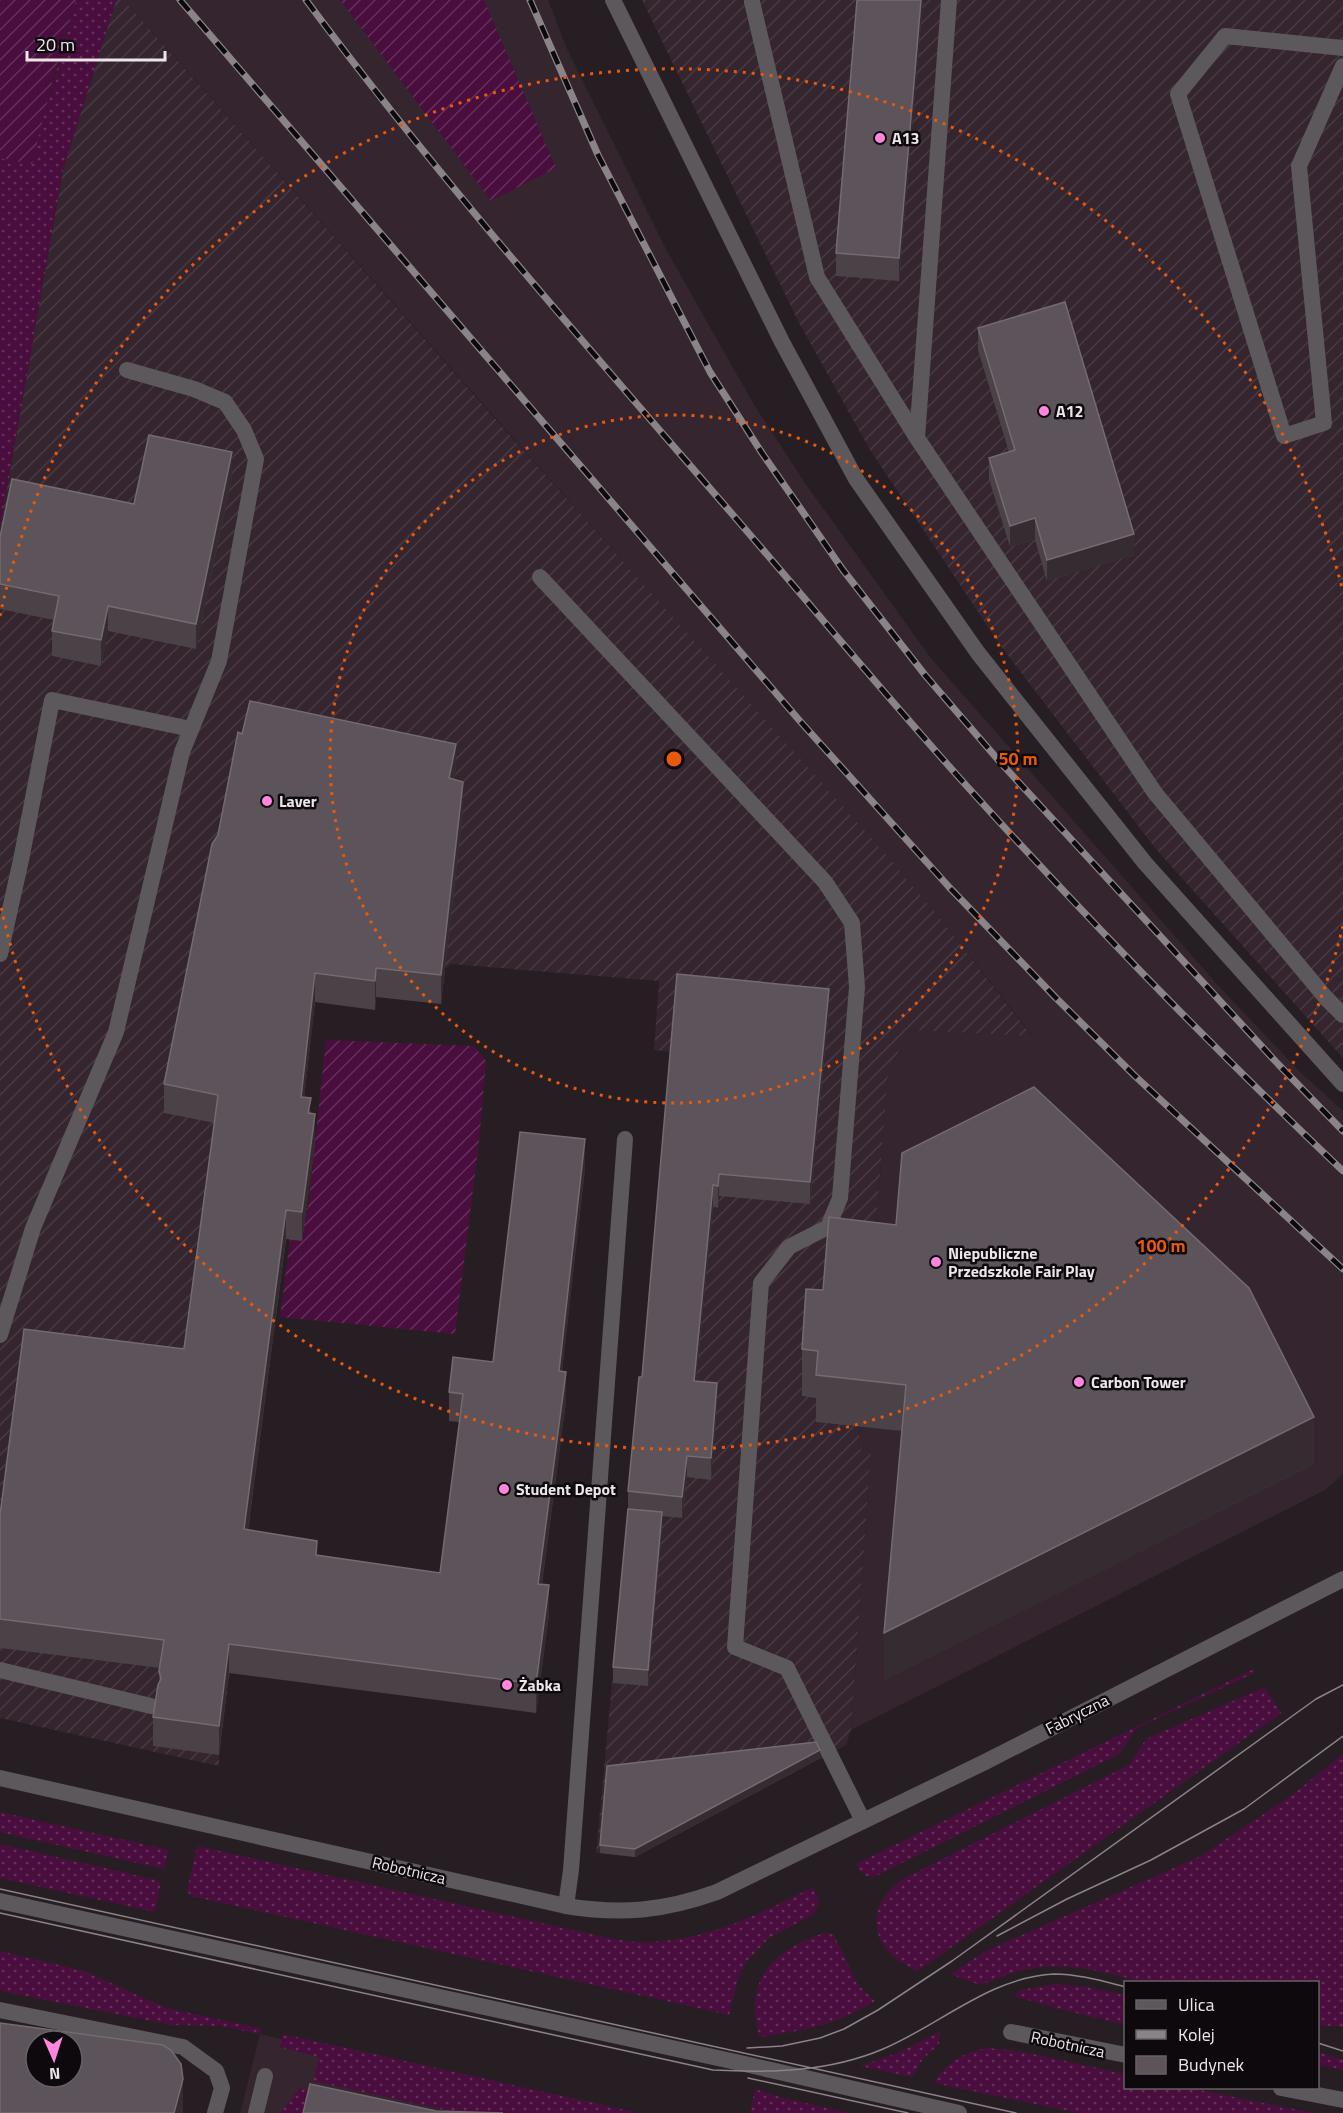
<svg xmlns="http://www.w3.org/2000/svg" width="1343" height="2113" viewBox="0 0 1343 2113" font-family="'Titillium Web',sans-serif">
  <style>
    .built { fill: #34252f }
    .industrial { fill: url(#industrial-furrows) }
    .grass { fill: url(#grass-dots) }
    .garden { fill: url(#garden-furrows) }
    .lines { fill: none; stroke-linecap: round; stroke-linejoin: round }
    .service { stroke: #5c585b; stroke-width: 16 }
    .minor { stroke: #5c585b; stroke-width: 16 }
    .tertiary { stroke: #5c585b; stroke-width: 16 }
    .tram { stroke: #8a8388; stroke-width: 1.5 }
    .rail-casing { stroke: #8a8388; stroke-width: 7 }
    .rail { stroke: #0d090c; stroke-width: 4.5; stroke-dasharray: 14; stroke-linecap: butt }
    .wall { fill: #4b4248 }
    .shaded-wall { fill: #352c32 }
    .building { fill: #5c545a; stroke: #736b70; stroke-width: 1.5; fill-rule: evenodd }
    .ring { fill: none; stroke: #e8590c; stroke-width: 3; stroke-dasharray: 3 6 }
    .poi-dot { fill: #ff85df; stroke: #0d090c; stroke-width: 2 }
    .labels { text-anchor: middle; stroke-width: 5; stroke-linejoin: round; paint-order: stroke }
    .poi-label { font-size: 16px; font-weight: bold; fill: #ece6ea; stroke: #0d090c; text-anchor: start }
    .street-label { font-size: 16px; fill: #ece6ea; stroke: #0d090c }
    .centre { fill: #e8590c; stroke: #0d090c; stroke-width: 3 }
    .ring-label { font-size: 18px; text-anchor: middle; font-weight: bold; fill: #e8590c; stroke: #0d090c; stroke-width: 5; stroke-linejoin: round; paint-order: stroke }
  </style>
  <defs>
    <pattern id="industrial-furrows" width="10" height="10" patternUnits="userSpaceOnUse" patternTransform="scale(1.5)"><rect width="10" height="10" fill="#34252f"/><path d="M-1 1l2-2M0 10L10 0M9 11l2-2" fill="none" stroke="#483a43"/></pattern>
    <pattern id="grass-dots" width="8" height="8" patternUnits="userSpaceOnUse" patternTransform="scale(1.5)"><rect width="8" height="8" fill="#4a0e3e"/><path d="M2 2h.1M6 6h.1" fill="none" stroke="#64315a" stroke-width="1.8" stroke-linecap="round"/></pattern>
    <pattern id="garden-furrows" width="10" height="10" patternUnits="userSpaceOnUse" patternTransform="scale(1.5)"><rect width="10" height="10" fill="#4a0e3e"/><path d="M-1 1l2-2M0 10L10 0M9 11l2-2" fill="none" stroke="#64315a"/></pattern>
  </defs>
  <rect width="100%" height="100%" fill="#271e24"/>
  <path class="built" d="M124,0H548L567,49L667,251L753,403L805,483L930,657L1216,983L1297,1069L1343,1111V1474L1325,1490L851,1730L871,1450L858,1449L888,1075L908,1030L1032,1035L940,918Z
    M260,2034L281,2039L615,2113H240Z"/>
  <path class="industrial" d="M116,0H124L508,433L872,839L940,918L1032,1036L908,1030L888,1075L858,1449L871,1450L851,1730L846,1745L635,1857L596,1853L639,1398L648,1332L671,1052L654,1050L659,981L451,964L446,968L320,955L299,1140L219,1755V1766L0,1718V528L63,170Z
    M642,0H1343V1058L1155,848L1000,645L870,450L798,321Z"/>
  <path class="grass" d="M76,0H116L63,170L0,528V158L31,163Z
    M1254,1669V1673L1137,1728C1129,1736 1126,1748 1117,1755L876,1876C865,1878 861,1874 856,1864Z
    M1265,1687L1281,1713L918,1971C896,1961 875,1947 877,1919C878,1913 878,1906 882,1901C886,1893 894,1886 901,1880L1129,1765L1146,1739Z
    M1343,1754V2027L1318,2025V1982H1142C1103,1971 1059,1960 1019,1971C1006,1975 992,1981 980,1985L950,1974L988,1950L1201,1856L1292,1795Z
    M0,1812L169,1850L164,1869L0,1832Z
    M0,1844L161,1881L155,1912L0,1878Z
    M197,1846L604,1937C616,1939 628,1942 640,1942C705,1943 757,1915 813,1887L819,1902L814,1914L769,1938L747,1961L738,1979L729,2015L191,1896L187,1891Z
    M825,1933L834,1935L857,1984L875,2001C839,2024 802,2031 760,2037C741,1983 774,1948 825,1933Z
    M0,1951L84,1971L166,2008L262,2029L260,2034L221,2026L172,2025L0,1991Z
    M1055,1984L1087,1987L1125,1995V2025L1060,2009L1013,1996L1022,1990Z
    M940,2032L939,2044L922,2060L912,2077L860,2066L895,2054Z
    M283,2034L639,2113H459L313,2081L319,2057L279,2047Z
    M988,2048L1019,2051L1125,2074L1126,2088H1190L1313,2113H1078L934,2083C949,2060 962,2053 988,2048Z
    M1318,2052L1343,2060V2070L1318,2065Z
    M300,2088L322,2095L317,2113H280Z
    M755,2089L783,2098L850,2113H750Z"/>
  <path class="garden" d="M0,0H76L55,71L32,164L0,158Z
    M340,0H484L556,168L491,201Z
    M326,1040L474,1046L486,1061L479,1142L455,1334L280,1317L294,1208H308Z"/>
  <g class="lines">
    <path class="service" d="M613,0L782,342L856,479L978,653L1145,863L1343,1084
      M752,2L817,277L917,438L1155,793L1326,998L1343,1015
      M1343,48L1225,36L1178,94L1284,436L1324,423L1299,166L1343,66
      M917,438L949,0
      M540,577L825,882L852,923L857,987L840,1198L828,1227L789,1247L761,1283L735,1647L787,1668L863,1821
      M0,954L21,860L52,700L191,729
      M0,1335L33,1228L116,1032L182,752L219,661L256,459L244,430L225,402L194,389L127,370
      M0,1670L151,1706
      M0,1901L736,2062L959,2113
      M566,1906L571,1870L625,1139
      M0,2010L183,2047L216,2071L222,2088L215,2113
      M256,2113L265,2076"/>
    <path class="minor" d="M1011,2032L1126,2055
      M1281,2088L1343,2100"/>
    <path class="tertiary" d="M0,1778L566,1906C621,1915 664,1911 717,1892L985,1762L1343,1579"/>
    <path class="tram" d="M0,1889L1016,2113
      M0,1913L713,2070C771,2073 829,2072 883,2049C940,2025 990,1977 1054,1974C1078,1974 1102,1981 1126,1987
      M997,1936L1067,1899L1151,1860L1244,1809L1343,1736
      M1318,2043L1343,2051
      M747,2048L782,2046L820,2038L844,2029L878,2010L952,1961L1316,1699L1343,1685
      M748,2078L908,2113"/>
    <g class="rail-casing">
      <path id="rail" d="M180,0L799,720L949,887L1055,997L1135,1076L1343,1269
        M306,0C439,179 587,346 733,515C810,604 885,695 964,783C1085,917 1212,1047 1343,1171
        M530,0L598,155L710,372L762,453L843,570L925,675L1000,762L1278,1064L1343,1131"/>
    </g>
    <use href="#rail" class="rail"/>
  </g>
  <path class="wall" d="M923,0L899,281L836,276V253Z
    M978,328L1134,555L1047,581L1035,540L1010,547L989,479V458L1009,452L978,350Z
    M232,477L196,649L108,631L101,666L52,656V631L54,620L0,609V537L134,504Z
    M242,734L456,773L454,780L463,811L441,1004L376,997L375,1010L315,1002L304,1098L311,1113L315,1143L302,1241L286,1239L248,1529L317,1556L440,1573L460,1422L449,1421V1392L493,1362L585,1168L562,1371L566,1401L542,1584L549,1614L536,1713L229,1673L219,1755L153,1746V1717L159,1682L160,1668L0,1648V1515L184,1349L215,1123L164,1113V1084L218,835Z
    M677,974L829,1010L810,1204L719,1196L718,1208L713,1206L696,1381L717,1404L711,1480L687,1477L682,1518L662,1516V1528L648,1686L613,1683V1667L628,1513V1491L642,1377Z
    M823,1290L1314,1464L884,1680L902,1431L816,1422V1398L802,1396V1349Z
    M820,1758L635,1857L600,1853V1845Z"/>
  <path class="shaded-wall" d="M921,0H923L899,281V258Z
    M232,452V477L196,649V624Z
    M1035,518V540L1010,547V526Z
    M1134,534V555L1047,581V560Z
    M108,606V631L101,666V640Z
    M456,744V773L449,807V778Z
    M463,782V811L441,1004V975Z
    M376,968V997L375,1010V981Z
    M315,973V1002L301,1126V1097Z
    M829,989V1010L810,1204V1182Z
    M315,1114V1143L302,1241V1212Z
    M585,1139V1168L559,1400V1371Z
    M719,1174V1196L718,1208V1186Z
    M713,1185V1206L694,1403V1381Z
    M286,1210V1239L244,1558V1529Z
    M566,1372V1401L538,1612V1584Z
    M717,1383V1404L711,1480V1458Z
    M1314,1417V1464L884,1680V1633Z
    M687,1456V1477L682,1518V1497Z
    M662,1512V1528L648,1686V1670Z
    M549,1585V1614L536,1713V1684Z
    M229,1644V1673L219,1755V1726Z
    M820,1750V1758L635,1857V1849Z
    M183,2079V2113H174Z"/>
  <path class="building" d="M857,0H921L899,258L836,253Z
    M1065,302L1134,534L1047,560L1035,518L1010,526L989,458L1015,450L978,328Z
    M149,435L232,452L196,624L108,606L101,640L52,631L59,596L0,584V537L12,479L134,504Z
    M250,701L456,744L449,778L463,782L441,975L376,968L375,981L315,973L301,1097L311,1098L308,1113L315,1114L302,1212L286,1210L244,1529L317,1541L316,1555L440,1573L463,1394L449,1392L453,1357L493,1362L520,1132L585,1139L559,1371L566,1372L538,1584L549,1585L536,1684L229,1644L219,1726L153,1717L158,1685L161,1679L159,1671L164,1640L0,1619V1515L24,1329L184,1349L218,1095L164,1084L212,844L218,835L238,732L242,734Z
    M677,974L829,989L810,1182L719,1174L718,1186L713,1185L694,1381L717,1383L711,1458L687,1456L682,1497L628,1491L639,1377H642Z
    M1034,1087L1249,1288L1314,1417L884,1633L906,1385L816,1375L818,1351L802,1349L806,1289L823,1290L829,1217L896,1225L902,1153Z
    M628,1509L662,1512L648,1670L613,1667Z
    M816,1742L820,1750L635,1849L600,1845L607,1766Z
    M0,2023L163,2045L171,2050L181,2064L183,2079L174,2113H0ZM36,2041H72V2077H36Z
    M310,2084L436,2111L503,2113H303Z"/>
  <g class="ring">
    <circle cx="674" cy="759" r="344"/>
    <path d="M1343 926A689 689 0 0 1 0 902M0 616A689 689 0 0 1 1343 592"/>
  </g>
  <g class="poi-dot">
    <circle cx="880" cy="138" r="6"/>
    <circle cx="1044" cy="411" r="6"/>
    <circle cx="267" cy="801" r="6"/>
    <circle cx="936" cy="1262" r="6"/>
    <circle cx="1079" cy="1382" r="6"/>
    <circle cx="504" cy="1489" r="6"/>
    <circle cx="507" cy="1685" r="6"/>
  </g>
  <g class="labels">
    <g class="poi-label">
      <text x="892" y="144">A13</text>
      <text x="1056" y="417">A12</text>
      <text x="279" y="807">Laver</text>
      <text x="948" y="1259">Niepubliczne<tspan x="948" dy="18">Przedszkole Fair Play</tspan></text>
      <text x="1091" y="1388">Carbon Tower</text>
      <text x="516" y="1495">Student Depot</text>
      <text x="519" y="1691">Żabka</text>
    </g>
    <g class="street-label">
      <text transform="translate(1077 1714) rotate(-27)" y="6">Fabryczna</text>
      <text transform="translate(409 1870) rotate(13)" y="6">Robotnicza</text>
      <text transform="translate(1068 2044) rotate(12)" y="6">Robotnicza</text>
    </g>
  </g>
  <circle cx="674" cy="759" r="9" class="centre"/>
  <g class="ring-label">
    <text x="1018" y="765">50 m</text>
    <text x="1161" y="1252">100 m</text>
  </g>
  <rect x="1124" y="1981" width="195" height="108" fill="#0d090c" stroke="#666165" stroke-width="1.5"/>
  <rect x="1136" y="2000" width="30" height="9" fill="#5c585b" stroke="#666165" stroke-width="1.5"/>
  <text x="1178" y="2011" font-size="18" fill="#ece6ea">Ulica</text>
  <rect x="1136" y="2030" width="30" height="9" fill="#8a8388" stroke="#666165" stroke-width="1.5"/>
  <text x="1178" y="2041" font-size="18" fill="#ece6ea">Kolej</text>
  <rect x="1136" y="2056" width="30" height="18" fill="#5c545a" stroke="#666165" stroke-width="1.5"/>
  <text x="1178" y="2071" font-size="18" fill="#ece6ea">Budynek</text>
  <g transform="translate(54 2059) rotate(177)"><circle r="28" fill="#0d090c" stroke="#666165" stroke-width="1.5"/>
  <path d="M0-4.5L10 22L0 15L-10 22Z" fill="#ff85df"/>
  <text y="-9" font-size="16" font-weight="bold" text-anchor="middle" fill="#ece6ea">N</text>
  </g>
  <path d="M27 51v9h138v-9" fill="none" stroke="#ece6ea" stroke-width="3"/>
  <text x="36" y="51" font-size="18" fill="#ece6ea" stroke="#0d090c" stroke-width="4.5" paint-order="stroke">20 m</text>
</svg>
